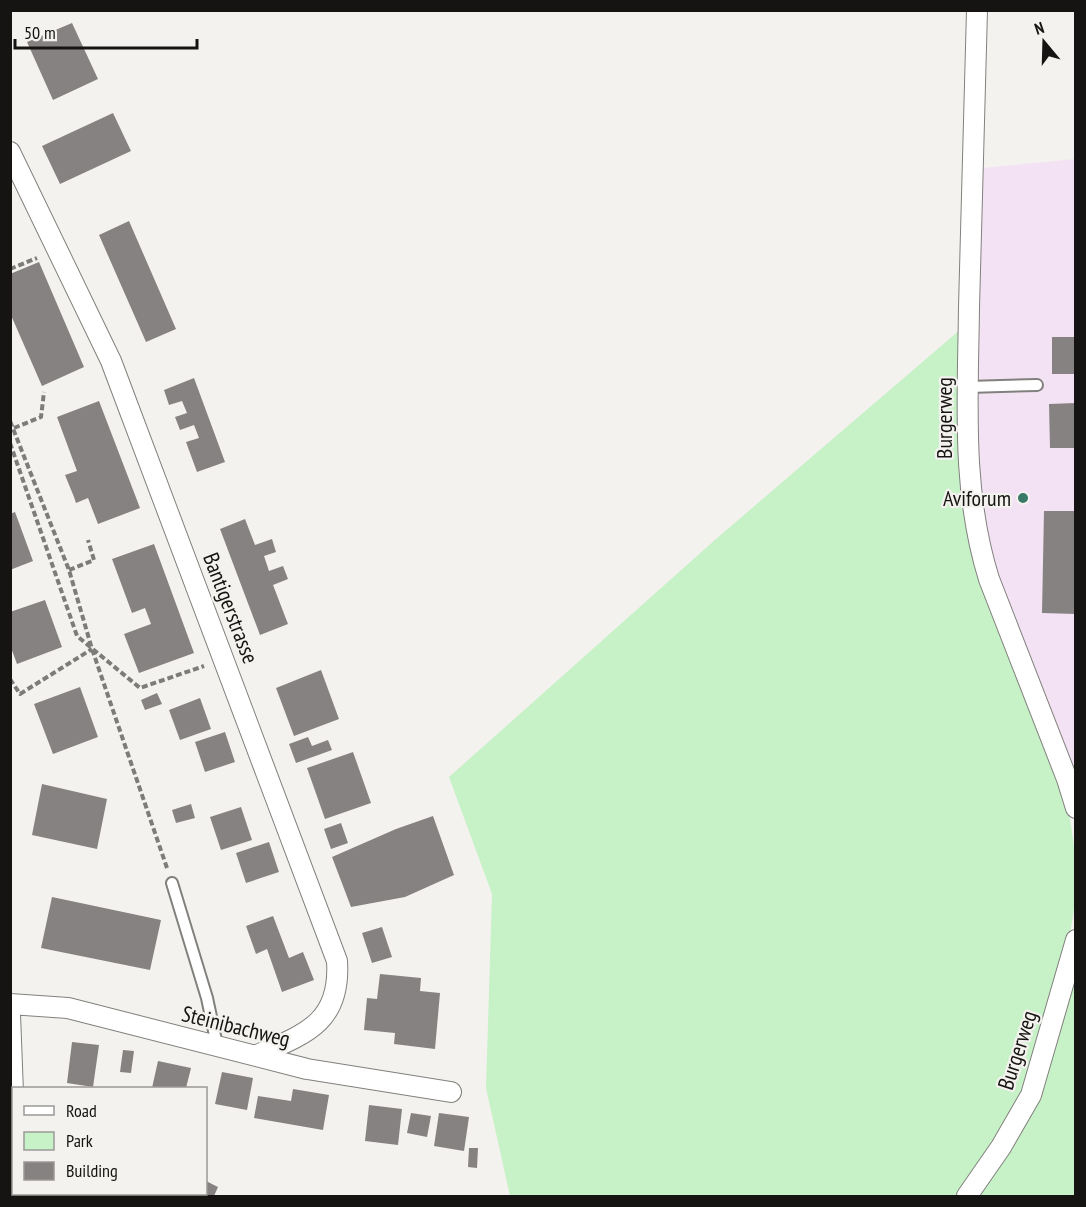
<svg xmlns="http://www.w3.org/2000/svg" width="1086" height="1207" viewBox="0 0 1086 1207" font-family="'PT Sans Narrow',sans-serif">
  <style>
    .commercial { fill: #f3e2f4 }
    .green { fill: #c7f1c7 }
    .building { fill: #868281 }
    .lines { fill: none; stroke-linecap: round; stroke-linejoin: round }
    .lane-casing { stroke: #81807d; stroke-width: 14 }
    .street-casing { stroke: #81807d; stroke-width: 22 }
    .path { stroke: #7e7c7a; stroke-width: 4; stroke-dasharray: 6 3; stroke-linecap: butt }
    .lane { stroke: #fff; stroke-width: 10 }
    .street { stroke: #fff; stroke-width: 20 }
    .poi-dot { fill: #397968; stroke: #f4f2ef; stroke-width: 2 }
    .labels { text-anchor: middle; stroke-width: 4.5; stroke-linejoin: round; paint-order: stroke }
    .street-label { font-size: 22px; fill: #151413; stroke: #f4f2ef }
    .poi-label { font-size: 22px; fill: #151413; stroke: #f4f2ef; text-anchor: end }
  </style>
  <rect width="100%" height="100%" fill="#f4f2ef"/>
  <path class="commercial" d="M1075,159V808L973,515V169Z"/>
  <path class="green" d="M961,329V482L1061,782C1075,832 1081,881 1070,933L1075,932V1196H510L486,1088L492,894L449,777L716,539Z"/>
  <path class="building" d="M72,23L98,79L53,100L27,42Z
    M113,113L131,151L60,184L42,146Z
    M129,221L176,329L146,342L99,235Z
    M39,262L84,367L42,386L10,313V274Z
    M1052,337H1076V374H1052Z
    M194,378L225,462L197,472L186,442L199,438L194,425L180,430L175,417L187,413L182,401L169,405L164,390Z
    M99,401L140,508L98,524L88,498L76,503L74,497L65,475L77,471L57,417Z
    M1076,403V448H1050L1049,404Z
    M1044,511H1076V614L1042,613Z
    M15,512L33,561L10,570V514Z
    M245,519L255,545L272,539L276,552L264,556L269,571L283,566L288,579L273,585L288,624L260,635L220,529Z
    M154,544L194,653L139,673L124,634L151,624L145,608L132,613L112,559Z
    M45,600L62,647L17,664L10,645V612Z
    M321,670L339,719L294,736L276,688Z
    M80,687L98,737L53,754L34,704Z
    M157,693L162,704L145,710L141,700Z
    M200,698L211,729L180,740L169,710Z
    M225,732L235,762L205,772L195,742Z
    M308,737L312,746L328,740L332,750L296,763L289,744Z
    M353,752L371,803L325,819L307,768Z
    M42,784L107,799L97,849L32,835Z
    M191,804L195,818L176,823L172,810Z
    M241,807L252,840L221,850L210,817Z
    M433,816L454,875L405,897L351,907L332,857L396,829Z
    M341,823L348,843L331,849L324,829Z
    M269,842L279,872L246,883L236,853Z
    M52,897L161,920L150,970L41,948Z
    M273,916L289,958L303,952L314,980L282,992L267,949L256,954L246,926Z
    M382,927L392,957L372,963L362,933Z
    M380,974L421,978L420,991L440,993L435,1049L394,1044L395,1033L364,1030L367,998L377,999Z
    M72,1042L99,1045L93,1087L67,1083Z
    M123,1050L134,1051L131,1073L120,1072Z
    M158,1061L191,1068L186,1088H152Z
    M222,1072L253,1078L247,1110L215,1104Z
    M293,1089L329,1095L323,1130L254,1118L258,1096L291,1101Z
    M369,1105L402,1109L398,1145L365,1141Z
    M411,1113L431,1116L427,1137L407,1133Z
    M439,1113L469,1117L464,1151L434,1146Z
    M469,1148H478L477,1168L468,1167Z
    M206,1181L218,1187L214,1196H167L168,1194H206Z"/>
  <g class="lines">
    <g class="lane-casing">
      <path id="lane" d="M968,387L1037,385
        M172,883L207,998L217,1045"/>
    </g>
    <g class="street-casing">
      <path id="street" d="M977,10C975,109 971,208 969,307C968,399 961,490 989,579L1067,779L1076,808
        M10,152L111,361L337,961C341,1022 306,1034 257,1055
        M10,1004L68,1008L307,1069L451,1092
        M10,1014L14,1119
        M30,1194L31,1196
        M967,1196L1001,1147L1031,1095L1076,940"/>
    </g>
    <path class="path" d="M10,269L37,258
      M10,421L69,570L92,649L167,868
      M14,428L41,417L44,392
      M10,443L77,636L140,688L204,666
      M69,570L94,560L88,540
      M10,679L20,694L92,649"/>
    <use href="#lane" class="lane"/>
    <use href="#street" class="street"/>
  </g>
  <circle class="poi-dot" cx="1023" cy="498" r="6"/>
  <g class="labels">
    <g class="street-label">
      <text transform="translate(944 418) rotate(-90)" y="8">Burgerweg</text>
      <text transform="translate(231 608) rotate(69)" y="8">Bantigerstrasse</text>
      <text transform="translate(236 1026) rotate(14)" y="8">Steinibachweg</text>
      <text transform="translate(1017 1050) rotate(-72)" y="8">Burgerweg</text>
    </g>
    <g class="poi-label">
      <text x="1011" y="506">Aviforum</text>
    </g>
  </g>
  <rect width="1086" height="1207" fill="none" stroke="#151413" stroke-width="24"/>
  <rect x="12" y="1087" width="195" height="108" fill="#f4f2ef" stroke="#9b9997" stroke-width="1.5"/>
  <rect x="24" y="1106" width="30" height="9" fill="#ffffff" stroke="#9b9997" stroke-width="1.5"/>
  <text x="66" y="1117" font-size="18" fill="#151413">Road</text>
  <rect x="24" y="1132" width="30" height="18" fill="#c7f1c7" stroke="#9b9997" stroke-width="1.5"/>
  <text x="66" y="1147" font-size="18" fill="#151413">Park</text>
  <rect x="24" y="1162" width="30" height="18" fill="#868281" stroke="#9b9997" stroke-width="1.5"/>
  <text x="66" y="1177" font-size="18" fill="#151413">Building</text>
  <g transform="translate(1044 42) rotate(341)" stroke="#f4f2ef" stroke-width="4.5" paint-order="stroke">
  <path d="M0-4.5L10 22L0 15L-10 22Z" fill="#151413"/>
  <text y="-9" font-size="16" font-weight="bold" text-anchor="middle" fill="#151413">N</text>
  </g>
  <path d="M15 39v9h182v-9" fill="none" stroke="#151413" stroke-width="3"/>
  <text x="24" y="39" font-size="18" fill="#151413" stroke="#f4f2ef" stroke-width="4.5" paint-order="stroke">50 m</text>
</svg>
